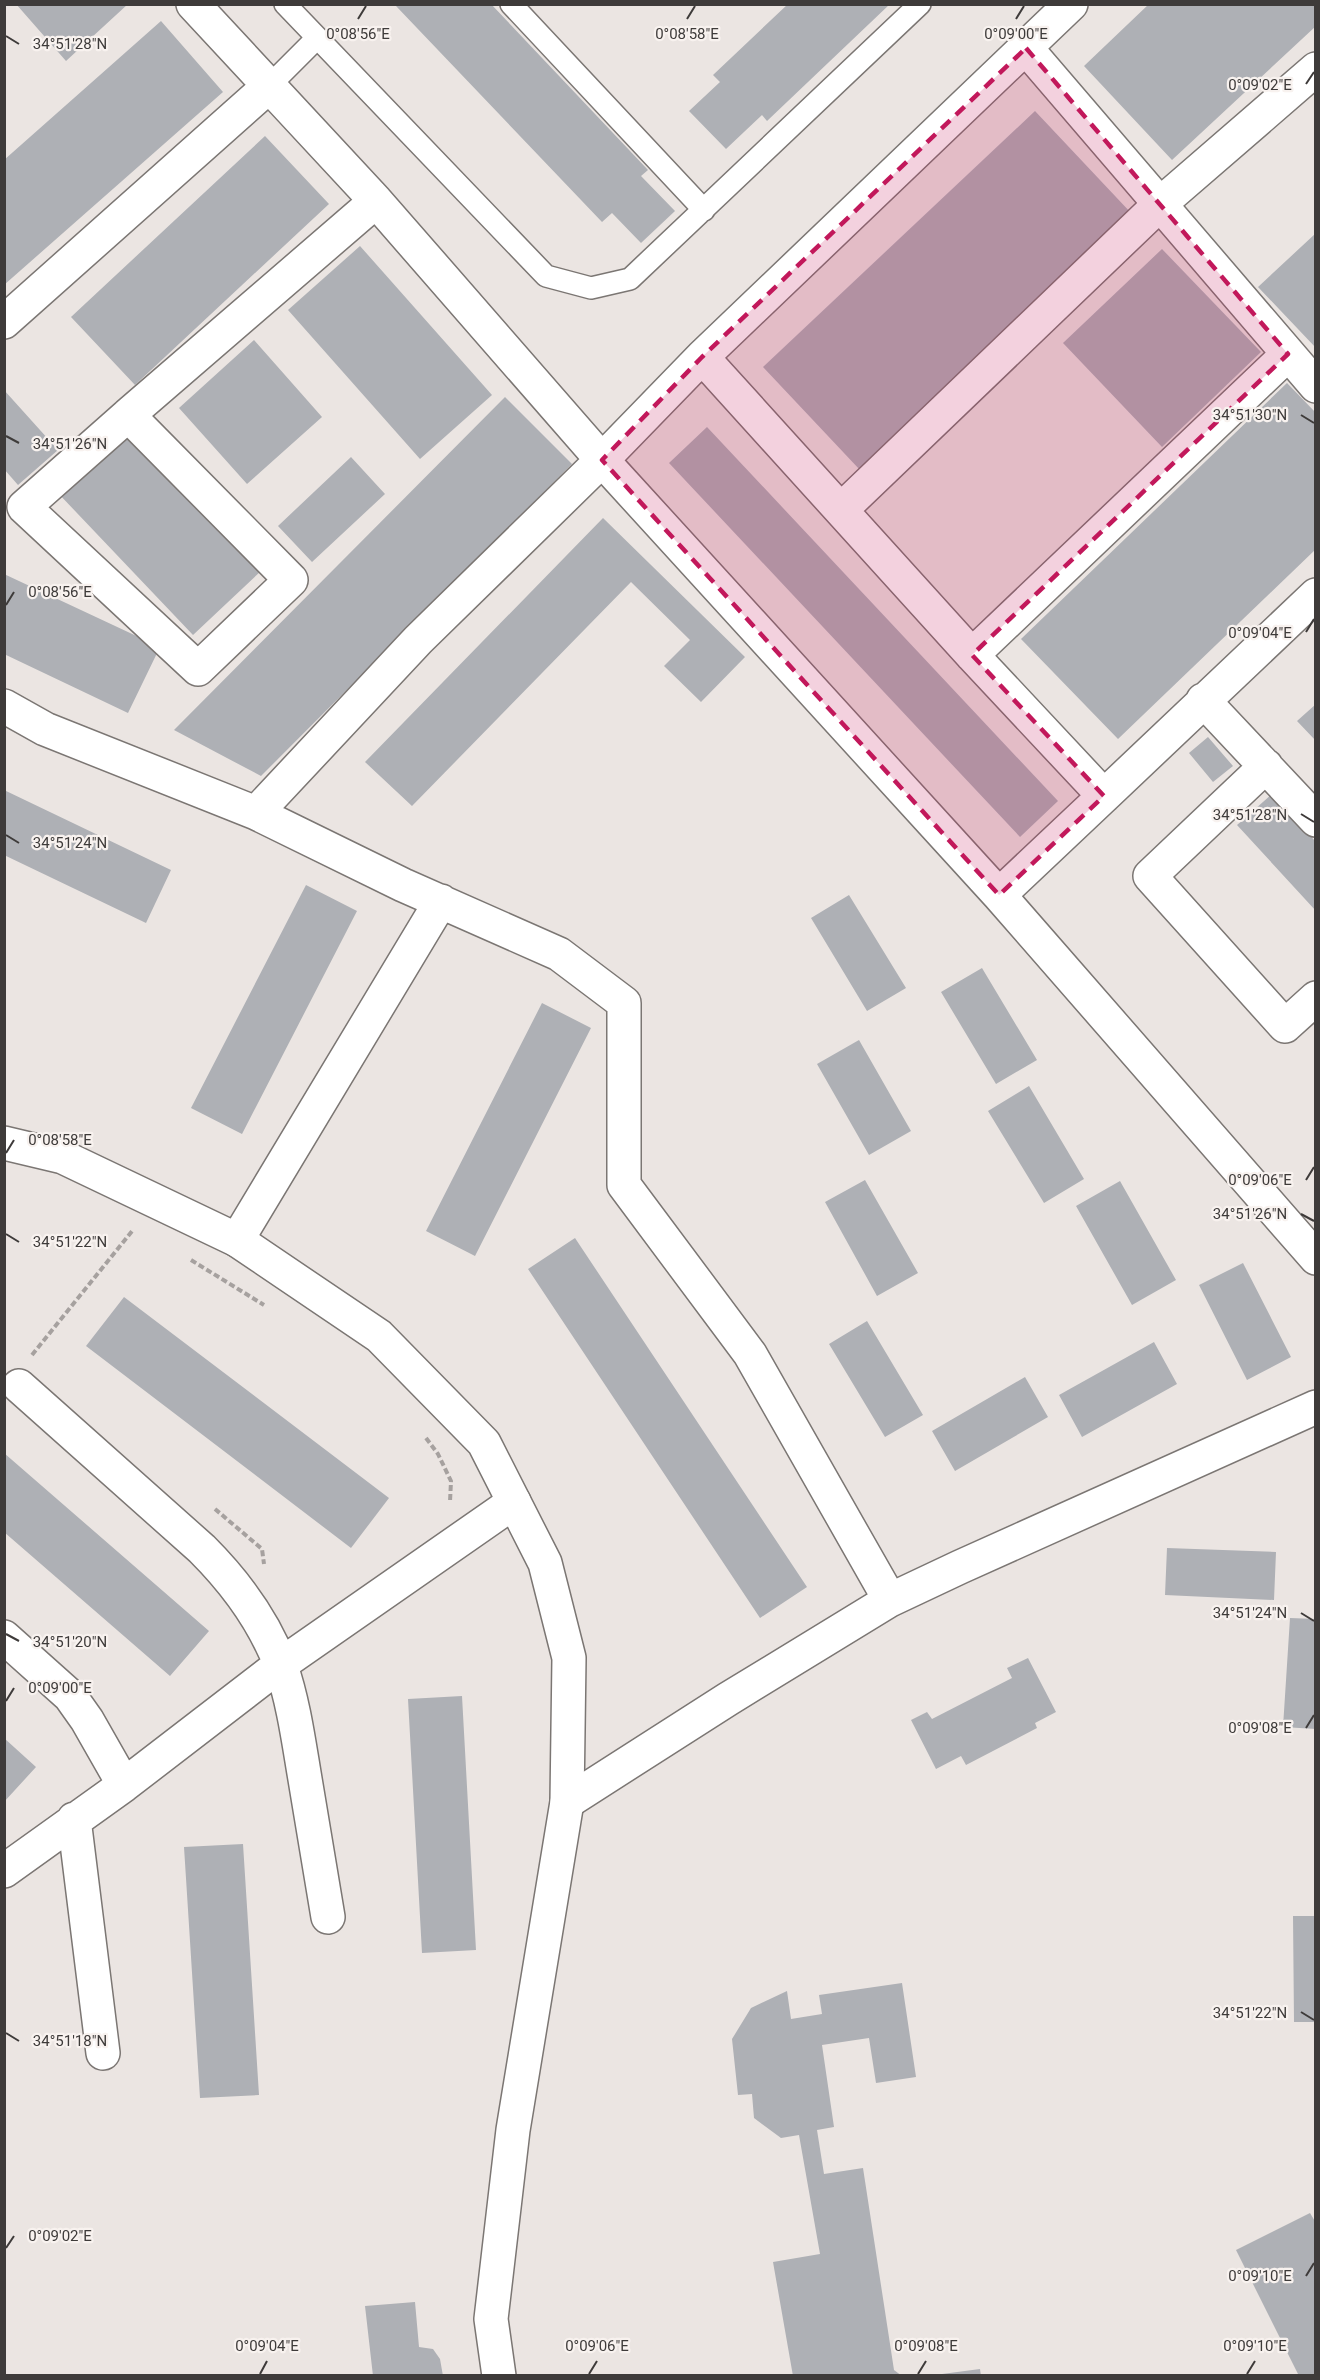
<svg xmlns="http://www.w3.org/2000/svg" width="1320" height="2380" viewBox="0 0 1320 2380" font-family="Roboto,sans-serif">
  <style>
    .building { fill: #aeb0b5 }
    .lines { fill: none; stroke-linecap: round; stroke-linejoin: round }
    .service-casing { stroke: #7b7673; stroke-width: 24 }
    .minor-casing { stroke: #7b7673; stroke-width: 36 }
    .secondary-casing { stroke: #7b7673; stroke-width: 36 }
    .path { stroke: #a6a19f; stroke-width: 4; stroke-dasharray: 6 3; stroke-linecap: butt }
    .service { stroke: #fff; stroke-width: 21 }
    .minor { stroke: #fff; stroke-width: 33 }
    .secondary { stroke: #fff; stroke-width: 33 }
    .marked { fill: #c2185b; fill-opacity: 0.2; stroke: #c2185b; stroke-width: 4.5; stroke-dasharray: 12 8; stroke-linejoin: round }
    .ticks { fill: none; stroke: #3e3b3a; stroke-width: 2 }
    .ticks-label { font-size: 15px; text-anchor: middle; fill: #3e3b3a; stroke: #f8f2ef; stroke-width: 4.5; stroke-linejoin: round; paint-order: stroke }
  </style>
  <rect width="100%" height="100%" fill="#ebe5e2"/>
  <path class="building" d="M16,4H128L66,61Z
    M398,4H491L648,170L641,176L675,211L641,243L612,213L602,222L396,6Z
    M788,4H890L767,121L762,115L726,149L689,111L720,82L713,75Z
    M1149,4H1316V26L1172,160L1084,66Z
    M161,21L223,92L4,285V160Z
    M1035,111L1132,214L860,470L763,367Z
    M265,136L329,204L135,385L71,317Z
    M1316,233V348L1258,287Z
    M360,246L492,395L420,459L288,310Z
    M1162,249L1261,352L1162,447L1063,343Z
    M254,340L322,417L247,484L179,408Z
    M1287,383L1316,413V549L1118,739L1021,639Z
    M4,390L58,450L18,485L4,469Z
    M505,397L572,464L261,776L174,730Z
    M125,427L261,571L193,635L57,492Z
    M707,427L1058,801L1020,837L669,463Z
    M351,457L385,494L312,562L278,526Z
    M603,518L745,657L701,702L664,666L690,640L631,582L412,806L365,762Z
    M4,574L160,647L128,713L4,654Z
    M1316,704V741L1297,721Z
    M1208,737L1233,766L1213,782L1189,753Z
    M4,790L171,870L146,923L4,855Z
    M1272,794L1316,842V911L1237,825Z
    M306,885L357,911L242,1134L191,1108Z
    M849,895L906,988L867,1011L811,918Z
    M982,968L1037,1060L996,1084L941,992Z
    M542,1003L591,1028L475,1256L426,1231Z
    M859,1040L911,1131L869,1155L817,1064Z
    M1029,1086L1084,1179L1044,1203L988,1111Z
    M865,1180L918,1273L877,1296L825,1202Z
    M1120,1181L1176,1280L1132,1305L1076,1206Z
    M575,1238L807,1587L760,1618L528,1269Z
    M1243,1263L1291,1357L1247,1380L1199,1285Z
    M124,1297L389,1498L351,1548L86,1346Z
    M867,1321L923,1415L885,1437L829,1344Z
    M1154,1342L1177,1384L1082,1437L1059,1395Z
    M1025,1377L1048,1417L955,1471L932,1431Z
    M4,1453L209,1631L170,1676L4,1532Z
    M1167,1548L1276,1552L1274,1600L1165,1595Z
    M1290,1618L1316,1619V1729L1283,1727Z
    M1028,1658L1056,1712L1035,1723L1037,1728L966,1765L961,1756L936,1769L911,1720L927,1712L932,1719L1012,1678L1007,1668Z
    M462,1696L476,1950L422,1953L408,1699Z
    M4,1738L36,1767L4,1802Z
    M243,1844L259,2095L200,2098L184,1847Z
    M1293,1916H1316V2022H1294Z
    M902,1983L916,2077L876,2083L869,2038L822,2045L834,2127L817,2130L824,2174L863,2168L894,2370L902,2376H793L773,2262L820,2254L799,2135L781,2138L754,2118L752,2094L738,2095L732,2039L751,2008L787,1991L791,2019L822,2014L819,1995Z
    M1310,2213L1316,2223V2376H1299L1236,2250Z
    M415,2302L419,2347L433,2349L440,2359L443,2376H373L365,2306Z
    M980,2369L981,2376H942V2374Z"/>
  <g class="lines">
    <g class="service-casing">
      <path id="service" d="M285,4L546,276L591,288L630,279L920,4
        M511,4L704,210
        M268,87L317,38"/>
    </g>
    <g class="minor-casing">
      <path id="minor" d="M193,4L376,201L602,460L702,357L1071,4
        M1026,48L1316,386
        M4,322L268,87
        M702,357L972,655L1104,796L1316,595
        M128,415L24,507L198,669L291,580L128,415L376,201
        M841,510L1160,204L1316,69
        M972,655L1288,354
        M1203,700L1316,820
        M4,706L45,729L256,813L403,885L559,954L624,1003V1185L750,1354L890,1600
        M1266,766L1150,876L1285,1026L1316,998
        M256,813L418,640L602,460L999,895L1316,1258
        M999,895L1104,796
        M237,1240L441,901
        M19,1386L202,1549C236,1583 264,1621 281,1666C293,1701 298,1737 304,1773C312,1821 320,1869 328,1917
        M4,1637L70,1696L87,1720L124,1785
        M567,1802L728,1699L890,1600L960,1567L1316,1407
        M74,1819L103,2053
        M4,1871L124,1785L280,1665L514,1502"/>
    </g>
    <g class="secondary-casing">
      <path id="secondary" d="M4,1143L63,1157L237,1240L379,1336L484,1443L545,1563L569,1658L567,1802L513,2130L491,2319L499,2376"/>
    </g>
    <path class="path" d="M191,1260L264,1305
      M32,1355L133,1230
      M426,1438L438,1454L451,1481L450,1502
      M215,1509L262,1549L264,1564"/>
    <use href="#service" class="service"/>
    <use href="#minor" class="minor"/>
    <use href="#secondary" class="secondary"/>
  </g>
  <path class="marked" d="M1026,48L1288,354L972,655L1104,796L999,895L602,460L702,357Z"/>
  <path class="ticks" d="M358,19L366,6M687,19L695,6M1016,19L1024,6M6,36L19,44M1306,84L1314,72M1301,415L1314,423M6,436L19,443M6,605L14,592M1306,632L1314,619M1301,814L1314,822M6,835L19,843M6,1153L14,1140M1306,1180L1314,1167M1301,1214L1314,1221M6,1234L19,1242M1301,1613L1314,1621M6,1634L19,1641M6,1701L14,1688M1306,1728L1314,1715M1301,2012L1314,2020M6,2033L19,2041M6,2248L14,2236M1306,2276L1314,2263M260,2374L267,2361M589,2374L597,2361M918,2374L926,2361M1247,2374L1255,2361"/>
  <g class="ticks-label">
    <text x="687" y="39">0°08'58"E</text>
    <text x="358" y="39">0°08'56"E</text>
    <text x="1016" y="39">0°09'00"E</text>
    <text x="70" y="49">34°51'28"N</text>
    <text x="1260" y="90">0°09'02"E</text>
    <text x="1250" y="420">34°51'30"N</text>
    <text x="70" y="449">34°51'26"N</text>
    <text x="60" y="597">0°08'56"E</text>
    <text x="1260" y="638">0°09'04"E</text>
    <text x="1250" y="820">34°51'28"N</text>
    <text x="70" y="848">34°51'24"N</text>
    <text x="60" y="1145">0°08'58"E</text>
    <text x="1260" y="1185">0°09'06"E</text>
    <text x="1250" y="1219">34°51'26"N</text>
    <text x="70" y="1247">34°51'22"N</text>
    <text x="1250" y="1618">34°51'24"N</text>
    <text x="70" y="1647">34°51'20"N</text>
    <text x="60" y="1693">0°09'00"E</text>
    <text x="1260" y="1733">0°09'08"E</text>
    <text x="1250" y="2018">34°51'22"N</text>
    <text x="70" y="2046">34°51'18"N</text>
    <text x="60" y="2241">0°09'02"E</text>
    <text x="1260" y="2281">0°09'10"E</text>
    <text x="267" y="2351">0°09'04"E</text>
    <text x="597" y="2351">0°09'06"E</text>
    <text x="926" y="2351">0°09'08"E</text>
    <text x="1255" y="2351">0°09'10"E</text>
  </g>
  <rect width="1320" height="2380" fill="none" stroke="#3e3b3a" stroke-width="12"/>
</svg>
